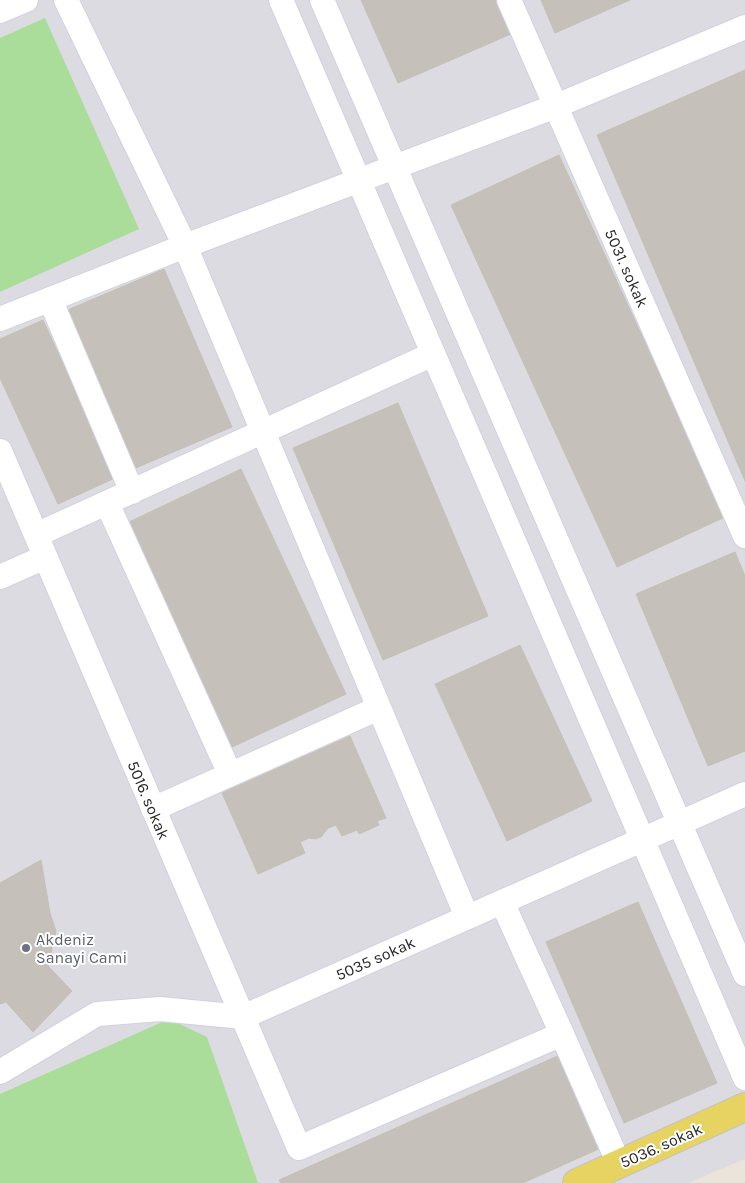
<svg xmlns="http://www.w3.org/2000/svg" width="745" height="1183" viewBox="0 0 745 1183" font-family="Karla,sans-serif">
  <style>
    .industrial { fill: #dddbe2 }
    .green { fill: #abdd9a }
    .building { fill: #c5c1ba; stroke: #c4c0b4 }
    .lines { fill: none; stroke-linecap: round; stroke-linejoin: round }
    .minor-casing { stroke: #d0d1e0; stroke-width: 26 }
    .major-casing { stroke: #c3c3c3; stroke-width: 30 }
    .minor { stroke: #fff; stroke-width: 24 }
    .major { stroke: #e6d362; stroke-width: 28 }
    .worship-dot { fill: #6b7280; stroke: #fff; stroke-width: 2 }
    .labels { text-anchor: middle; stroke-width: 4; stroke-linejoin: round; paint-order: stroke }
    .street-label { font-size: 16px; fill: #282828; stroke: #fff }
    .worship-label { font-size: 16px; fill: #5b616d; stroke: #fff; text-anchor: start }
  </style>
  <rect width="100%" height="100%" fill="#eae4da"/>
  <path class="industrial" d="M0,0H745V1159L688,1183H0Z"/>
  <path class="green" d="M45,18L139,229L0,292V38Z
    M169,1019L207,1037L258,1183H0V1094Z"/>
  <path class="building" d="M361,0H496L511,34L398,83Z
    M541,0H630L555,33Z
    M745,70V481L597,135Z
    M559,155L725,517L617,567L451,205Z
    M164,269L232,427L131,470L63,312Z
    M43,320L115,478L58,504L0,378V339Z
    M398,403L488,616L383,660L293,448Z
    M241,469L346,694L230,748L129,522Z
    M735,552L745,576V751L708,766L636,594Z
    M520,645L592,801L507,841L435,684Z
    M350,736L386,818L377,821L379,825L359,834L357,830L342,836L336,825L328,828L321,837L315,839L309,838L300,842L305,853L258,874L222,793Z
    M41,860L50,913L56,931L48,966L72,991L33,1032L6,1002L0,1004V883Z
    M638,902L717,1083L624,1123L546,942Z
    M562,1054L603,1147L523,1183H281L279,1180Z"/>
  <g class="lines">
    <g class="minor-casing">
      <path id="minor" d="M66,0L185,246L467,917
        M281,0L745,1078
        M322,0L745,974
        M509,0L745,536
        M0,11L26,0
        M50,299L132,492
        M0,319L185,246L556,106L745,27
        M0,451L299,1148L562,1034
        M107,503L230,774
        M36,535L433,354
        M0,577L45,557
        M153,809L379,708
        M502,902L562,1034L619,1164
        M0,1072L97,1014L160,1009L243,1017L745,794"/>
    </g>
    <g class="major-casing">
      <path id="major" d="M577,1183L745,1107"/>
    </g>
    <use href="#minor" class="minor"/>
    <use href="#major" class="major"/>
  </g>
  <circle class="worship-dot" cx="26" cy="948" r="5"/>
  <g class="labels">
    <g class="street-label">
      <text transform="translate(627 268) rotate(66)" y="6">5031. sokak</text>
      <text transform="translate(149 800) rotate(67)" y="6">5016. sokak</text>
      <text transform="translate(375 958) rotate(-24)" y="6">5035 sokak</text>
      <text transform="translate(661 1145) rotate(-24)" y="6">5036. sokak</text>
    </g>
    <g class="worship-label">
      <text x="36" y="945">Akdeniz<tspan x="36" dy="18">Sanayi Cami</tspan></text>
    </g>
  </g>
</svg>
